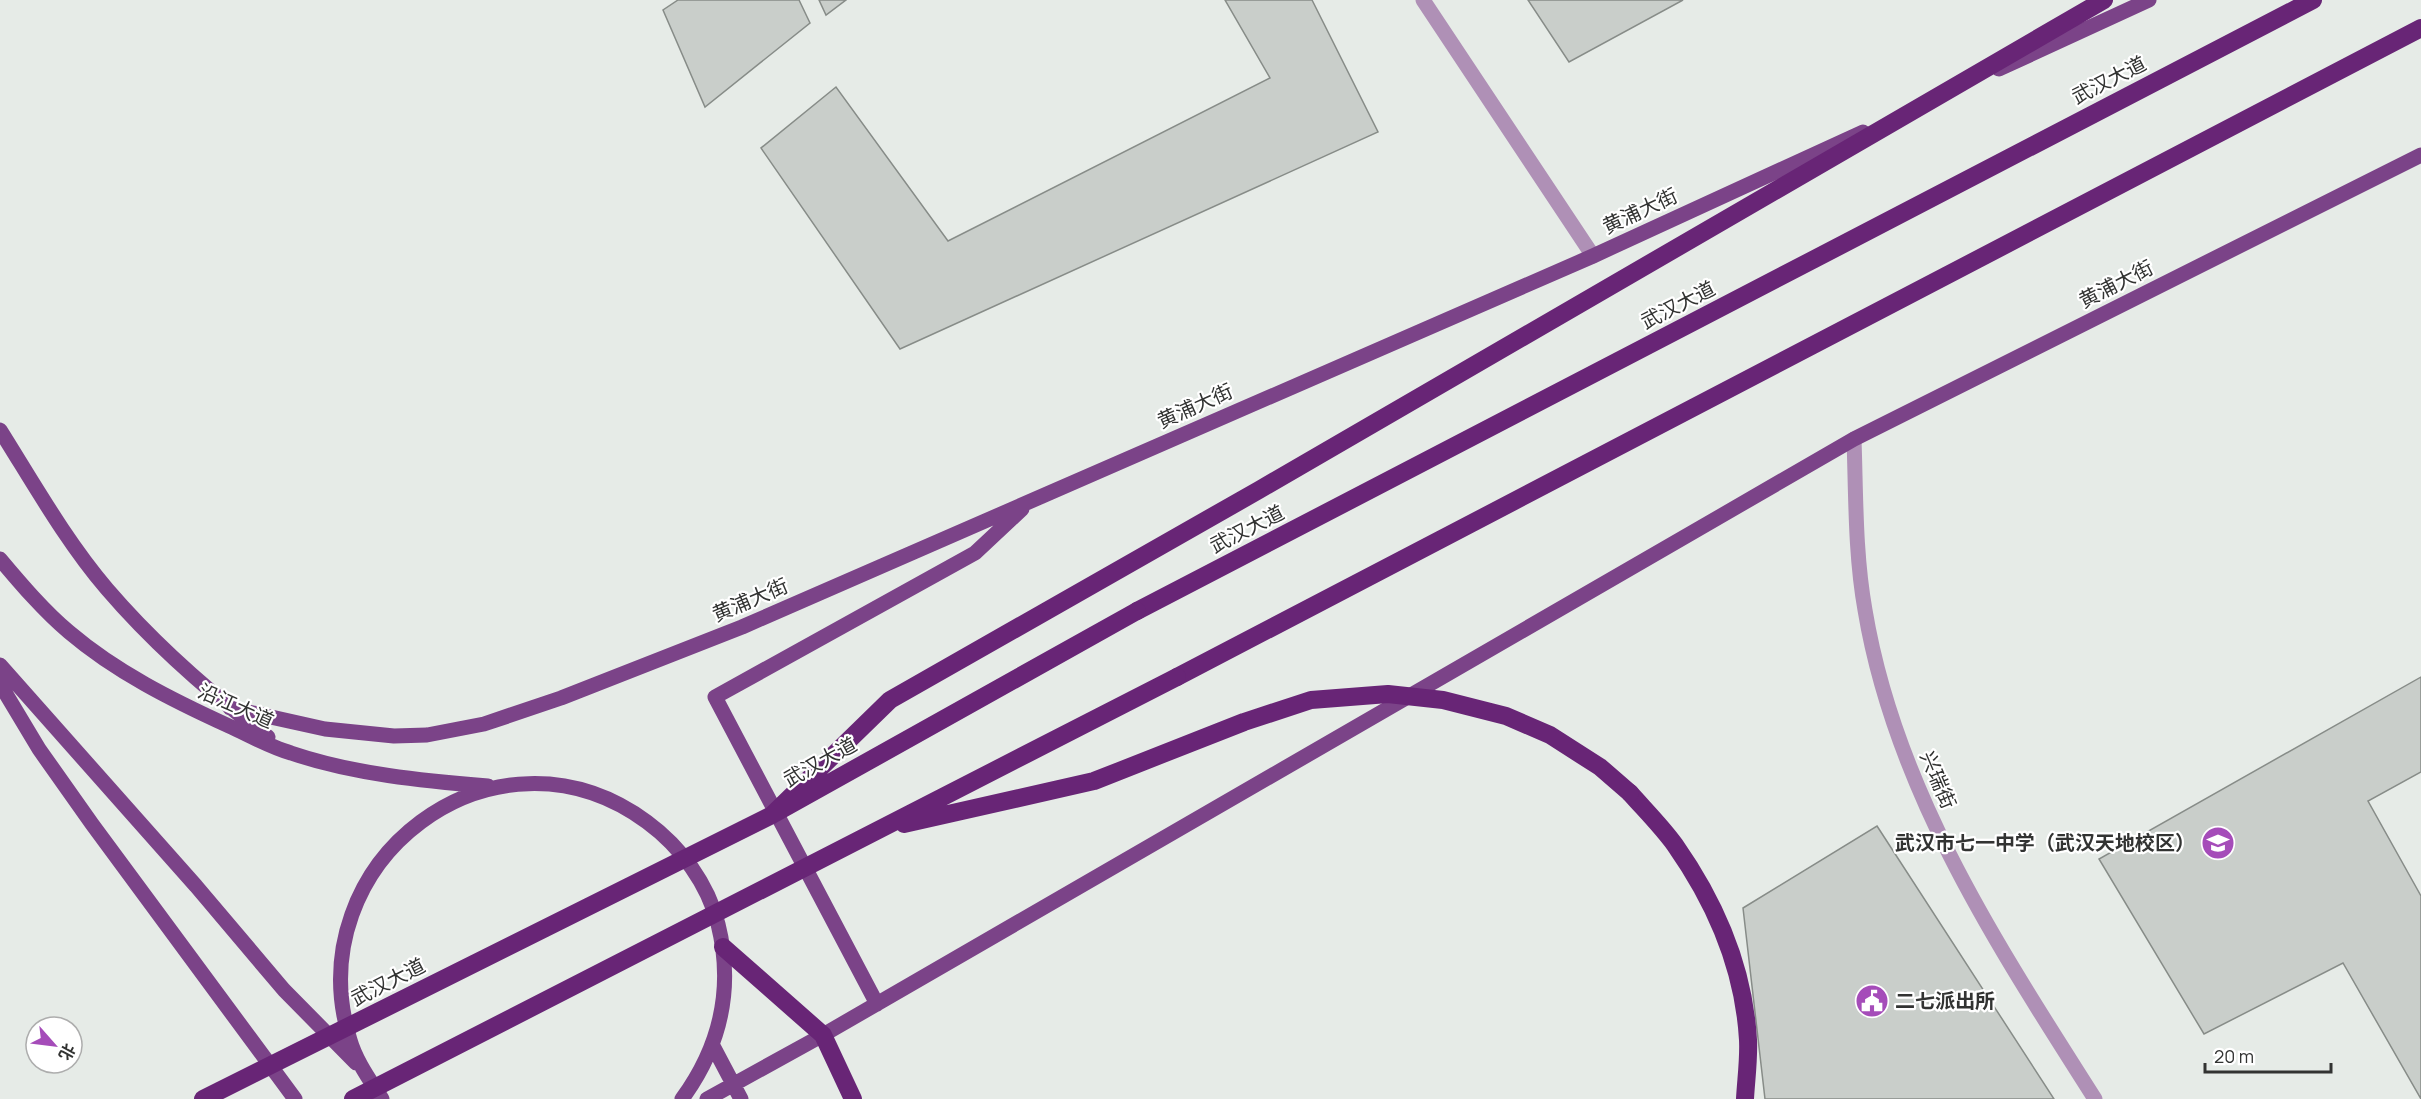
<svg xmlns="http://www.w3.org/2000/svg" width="2421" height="1099" viewBox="0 0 2421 1099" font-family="Manrope,'Noto Sans SC',sans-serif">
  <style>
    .building { fill: #c9ceca; stroke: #878c88; stroke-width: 1.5 }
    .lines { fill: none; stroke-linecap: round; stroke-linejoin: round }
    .minor { stroke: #af90b6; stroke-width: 15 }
    .major { stroke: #7b4388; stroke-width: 15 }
    .highway { stroke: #682576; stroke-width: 18 }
    .highway-bridge { stroke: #682576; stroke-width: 18 }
    .labels { text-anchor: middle; stroke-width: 4.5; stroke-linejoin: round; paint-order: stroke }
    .street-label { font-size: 20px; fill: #323332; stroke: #fff }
    .poi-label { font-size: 20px; font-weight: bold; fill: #323332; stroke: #fff; text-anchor: end }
  </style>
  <rect width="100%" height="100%" fill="#e6ebe7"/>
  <path class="building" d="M678,0H799L810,23L705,107L663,10Z
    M819,0H846L826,15Z
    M1225,0H1312L1378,132L900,349L761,148L836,87L948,241L1270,78Z
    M1528,0H1683L1569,62Z
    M2421,677V772L2368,801L2421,896V1099L2343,963L2204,1034L2099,859Z
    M1877,826L2054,1099H1765L1743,908Z"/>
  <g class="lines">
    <path class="minor" d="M1423,0L1593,256
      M1854,439C1856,496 1855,554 1865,610C1895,791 1999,948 2095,1099"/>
    <path class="major" d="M1999,69L2149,0
      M0,430C34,484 66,541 107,589C155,645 210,693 268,737
      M0,559C21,584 44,611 69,632C116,672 172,700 229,726C249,735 270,747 291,753C353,774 423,781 488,786
      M0,665L196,886L284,990L356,1063
      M0,684L39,749L92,824L295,1099
      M230,708L325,729L394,736L427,735L484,724L561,698L742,627L1593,256L1863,132
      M877,1004L715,697L975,553L1022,509
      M713,1046L741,1099
      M382,1099C370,1080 356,1061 350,1040C295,861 495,710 647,822C681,847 708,884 718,924C734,988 720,1047 682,1099
      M707,1099L823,1035L1854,439L2421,155"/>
    <path class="highway" d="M1137,611L2313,0
      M1177,677L2421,28
      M1630,793C1645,810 1662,827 1675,845C1715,902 1744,969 1748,1040C1749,1059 1746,1080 1745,1099
      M723,947L823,1035L853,1099"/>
    <path class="highway-bridge" d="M772,815L890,700L1259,490L2104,0
      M904,824L1094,781L1244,722L1311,700L1388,694L1443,700L1506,716L1550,735L1600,767L1630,793
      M203,1099L772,815L1137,611
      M353,1099L1177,677"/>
  </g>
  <defs>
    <g id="school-disc" transform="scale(1.725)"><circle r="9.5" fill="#a54cb9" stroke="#fff"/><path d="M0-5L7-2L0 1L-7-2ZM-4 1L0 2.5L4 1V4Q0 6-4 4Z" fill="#fff"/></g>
    <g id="civic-disc" transform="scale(1.725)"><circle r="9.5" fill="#a54cb9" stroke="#fff"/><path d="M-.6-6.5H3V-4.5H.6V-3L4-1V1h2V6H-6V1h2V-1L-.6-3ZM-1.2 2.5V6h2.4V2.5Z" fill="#fff"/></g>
  </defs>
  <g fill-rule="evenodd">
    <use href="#school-disc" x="2218" y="843"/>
    <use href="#civic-disc" x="1872" y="1001"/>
  </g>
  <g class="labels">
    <g class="street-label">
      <text transform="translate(2109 80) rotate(-27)" y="7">武汉大道</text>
      <text transform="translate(1640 211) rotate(-25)" y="7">黄浦大街</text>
      <text transform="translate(2116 284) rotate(-27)" y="7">黄浦大街</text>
      <text transform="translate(1678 305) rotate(-27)" y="7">武汉大道</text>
      <text transform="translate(1195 406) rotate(-24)" y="7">黄浦大街</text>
      <text transform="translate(1247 529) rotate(-27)" y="7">武汉大道</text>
      <text transform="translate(750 600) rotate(-23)" y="7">黄浦大街</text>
      <text transform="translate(236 706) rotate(24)" y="7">沿江大道</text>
      <text transform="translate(820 762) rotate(-29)" y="7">武汉大道</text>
      <text transform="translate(1938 780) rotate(67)" y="7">兴瑞街</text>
      <text transform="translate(388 982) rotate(-27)" y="7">武汉大道</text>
    </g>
    <g class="poi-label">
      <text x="2195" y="850">武汉市七一中学（武汉天地校区）</text>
      <text x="1895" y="1008" text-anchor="start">二七派出所</text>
    </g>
  </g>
  <g transform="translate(54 1045) rotate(118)"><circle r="28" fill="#ffffff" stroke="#adadad" stroke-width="1.5"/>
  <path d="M0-4.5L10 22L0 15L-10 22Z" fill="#a54cb9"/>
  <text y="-9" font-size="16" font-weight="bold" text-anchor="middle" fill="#323332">北</text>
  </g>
  <path d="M2205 1063v9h126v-9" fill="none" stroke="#323332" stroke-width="3"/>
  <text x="2214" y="1063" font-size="18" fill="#323332" stroke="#ffffff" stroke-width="4.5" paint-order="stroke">20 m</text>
</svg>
